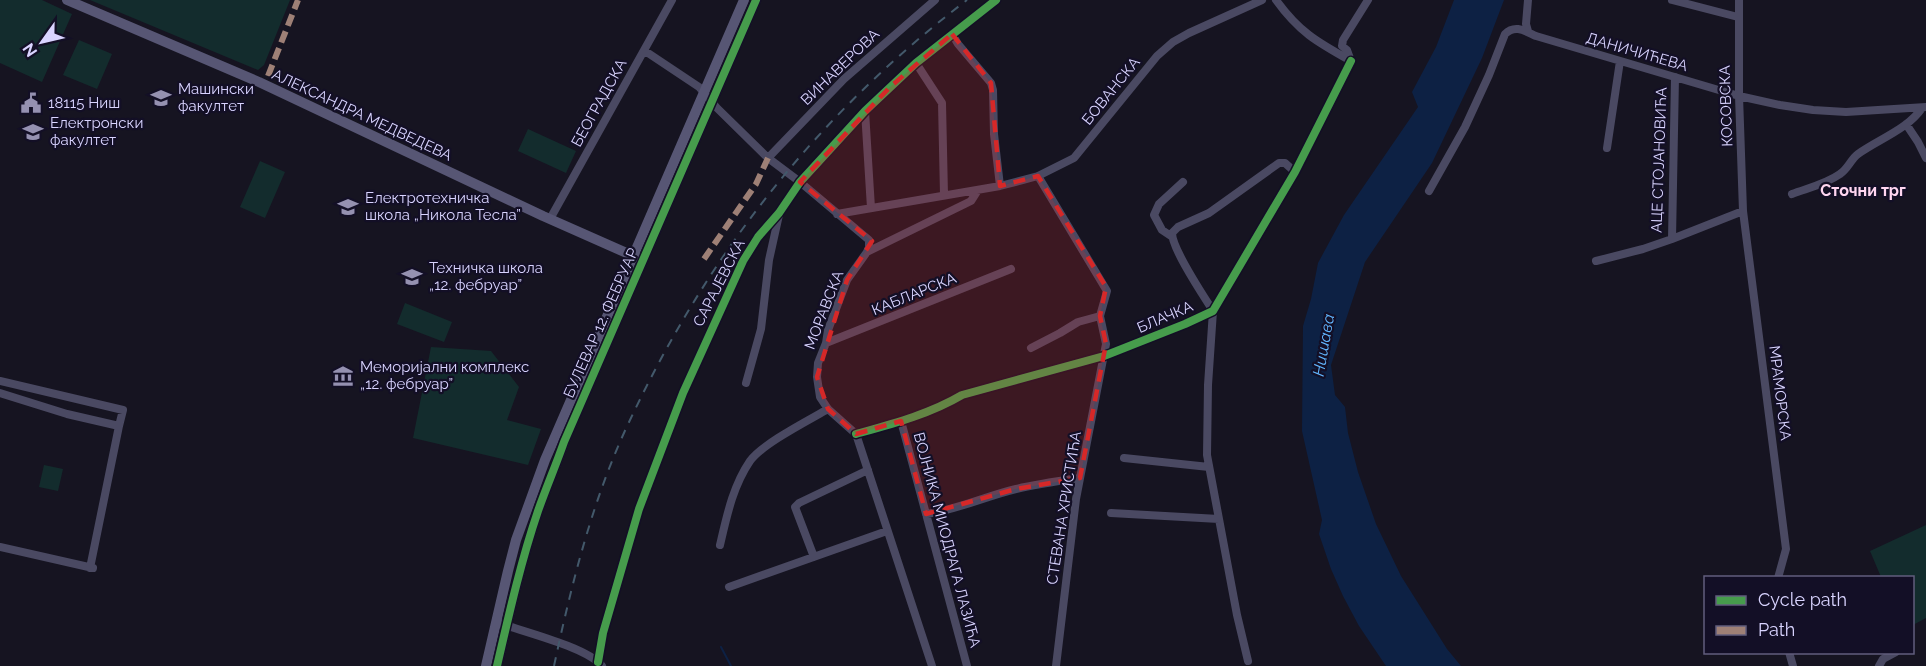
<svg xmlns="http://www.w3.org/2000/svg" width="1926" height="666" viewBox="0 0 1926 666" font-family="Raleway,sans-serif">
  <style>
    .green { fill: #132c2d }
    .water { fill: #0d2144 }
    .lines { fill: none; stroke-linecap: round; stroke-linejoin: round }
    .stream { stroke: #0d2144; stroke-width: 2 }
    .street { stroke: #4a4962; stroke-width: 8 }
    .secondary { stroke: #575674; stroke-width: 10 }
    .rail { stroke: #43596b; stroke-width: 2; stroke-dasharray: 9 8; stroke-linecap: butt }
    .quiet { stroke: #9e8076; stroke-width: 6; stroke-dasharray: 12 6; stroke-linecap: butt }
    .cycleway-casing { stroke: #130f26; stroke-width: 11 }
    .cycleway { stroke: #469c4c; stroke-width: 8 }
    .marked { fill: #d62828; fill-opacity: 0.2; stroke: #d62828; stroke-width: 4.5; stroke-dasharray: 12 8; stroke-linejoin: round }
    .labels { text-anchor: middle; stroke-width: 4.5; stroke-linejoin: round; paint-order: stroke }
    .street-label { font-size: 15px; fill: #d9d4ff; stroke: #130f26 }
    .poi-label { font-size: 15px; fill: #d9d4ff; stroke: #130f26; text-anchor: start }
    .neighbourhood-label { font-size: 16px; font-weight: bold; fill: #ffd6f0; stroke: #130f26 }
    .water-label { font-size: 16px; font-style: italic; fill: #62b6ff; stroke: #130f26 }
  </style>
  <rect width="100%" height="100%" fill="#161421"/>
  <path class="green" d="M0,0H42L72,14L42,82L0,63Z
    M90,0H290L264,65L258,70Z
    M79,40L112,54L97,89L63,75Z
    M528,129L576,151L566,173L518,151Z
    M260,161L285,172L265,218L240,207Z
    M405,303L452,322L444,342L397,324Z
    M431,347L491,351L519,387L507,420L541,429L528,465L413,438Z
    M44,465L63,469L58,491L39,487Z
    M1926,525V618L1913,625L1912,578L1881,577L1870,551Z"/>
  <path class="water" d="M1454,0H1504L1482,58L1432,163L1365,262L1331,365L1335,395L1345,407L1348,433L1358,472L1376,524L1401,576L1447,649L1461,666H1386L1359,626L1343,596L1331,569L1319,534L1322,520L1302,431L1303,326L1311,299L1318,263L1344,215L1418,107L1412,92L1436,47Z"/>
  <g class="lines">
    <path class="stream" d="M721,647L731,666"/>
    <path class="street" d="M1276,0C1299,32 1317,42 1351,61
      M1528,0L1526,24L1528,31
      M1672,0L1738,17
      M1739,0V96L1743,211L1786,549L1778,578
      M952,34L958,44L991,83L993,90L994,134L1000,186
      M645,51L699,87L717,108L768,158L800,182L869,240V247L867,252L847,280L828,330L826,343L818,363L817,377L820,397L828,409L856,434
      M1351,61L1347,50L1342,46L1343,40L1368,0
      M916,63L942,103L944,195
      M865,111L871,208
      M1906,124L1918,142L1926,158
      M1607,148L1620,61
      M768,158L844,79L935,0
      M1038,176L1107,291L1100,316L1106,344L1076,499L1056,666
      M1429,191L1465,127L1489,75L1505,34C1515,24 1525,31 1536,36L1739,96L1780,105L1813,110L1846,112L1926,107
      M1792,194C1808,188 1826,184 1840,174C1848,169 1851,159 1858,154C1879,139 1908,129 1922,108
      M837,214L1000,186L1038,176L1074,158L1157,56L1173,42L1189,33L1262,0
      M550,219L672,0
      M1171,236L1162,230L1154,215L1159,204L1183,182
      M1672,239L1743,211
      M867,252L971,201L978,190
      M1596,261L1643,249L1672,239L1675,77
      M1213,311L1208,385L1207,455L1237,615L1248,661
      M1213,311C1203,295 1172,249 1172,233L1178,227L1209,213L1279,163H1285L1295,172
      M826,343L1011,269
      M1031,348L1060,333L1078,322L1100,316
      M0,381L123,410L119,426
      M746,383L761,329L769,260L779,215
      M0,393L67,414L119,426L90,568
      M901,421L967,666
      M856,434C892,424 930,414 962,395L1104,356L1185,324L1213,311L1295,172L1351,61
      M856,434L932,666
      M1124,458L1209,467
      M1111,513L1219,519
      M926,514C957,510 986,496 1016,489C1037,484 1059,481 1080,478
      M720,545C727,515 733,486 750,461C762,444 809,420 828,409
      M0,547L93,568
      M814,557L795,507L799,503L868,470
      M729,587L887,531
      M502,624C525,632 588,648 602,666
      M1789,652L1793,666
      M598,662L603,633L639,509L683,393L743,261L758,237L779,213L800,182L865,111L916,63L996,0
      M1879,666L1883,659L1896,652"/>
    <path class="secondary" d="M67,0L259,82L543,216L638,258
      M486,666L508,571L516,540L545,460L744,0
      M497,666C509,614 521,561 538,511C546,488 556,465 564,442L756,0"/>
    <path class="rail" d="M554,666C572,582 593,497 630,420C710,251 819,113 967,0"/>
    <path class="quiet" d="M268,76L298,0
      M704,259L756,184L768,158"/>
    <g class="cycleway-casing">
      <path id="cycleway" d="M856,434C892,424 930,414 962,395L1104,356L1185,324L1213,311L1295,172L1351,61
        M598,662L603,633L639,509L683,393L743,261L758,237L779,213L800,182L865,111L916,63L996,0
        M497,666C509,614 521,561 538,511C546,488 556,465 564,442L756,0"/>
    </g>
    <use href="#cycleway" class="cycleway"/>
  </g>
  <path class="marked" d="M952,34L991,83L1000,186L1038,176L1106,287L1100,316L1106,344L1080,478L1016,489L926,514L901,421L856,434L828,409L817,377L847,280L872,241L800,182L890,87Z"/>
  <defs>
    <g id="university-bare" transform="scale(1.62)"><path d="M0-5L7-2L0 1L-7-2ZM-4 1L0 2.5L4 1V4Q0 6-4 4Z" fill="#9591b1" stroke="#130f26" stroke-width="2.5" paint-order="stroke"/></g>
    <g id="civic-bare" transform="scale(1.62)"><path d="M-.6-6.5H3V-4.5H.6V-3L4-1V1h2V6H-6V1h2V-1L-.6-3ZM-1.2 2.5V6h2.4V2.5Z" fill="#9591b1" stroke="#130f26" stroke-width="2.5" paint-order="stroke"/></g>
    <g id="school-bare" transform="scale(1.62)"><path d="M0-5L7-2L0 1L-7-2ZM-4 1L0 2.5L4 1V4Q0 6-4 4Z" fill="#9591b1" stroke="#130f26" stroke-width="2.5" paint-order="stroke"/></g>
    <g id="museum-bare" transform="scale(1.62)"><path d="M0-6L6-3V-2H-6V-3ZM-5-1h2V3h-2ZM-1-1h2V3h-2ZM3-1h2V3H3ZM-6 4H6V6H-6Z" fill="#9591b1" stroke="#130f26" stroke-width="2.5" paint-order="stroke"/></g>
  </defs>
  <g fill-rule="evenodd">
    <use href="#university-bare" x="161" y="98"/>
    <use href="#civic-bare" x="31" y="103"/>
    <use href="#university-bare" x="33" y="132"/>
    <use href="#school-bare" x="348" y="207"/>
    <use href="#school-bare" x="412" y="277"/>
    <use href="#museum-bare" x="343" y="376"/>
  </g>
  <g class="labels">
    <g class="street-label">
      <text transform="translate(1637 52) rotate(16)" y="5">ДАНИЧИЋЕВА</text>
      <text transform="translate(840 67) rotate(-44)" y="5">ВИНАВЕРОВА</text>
      <text transform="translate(1111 91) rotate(-51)" y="5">БОВАНСКА</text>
      <text transform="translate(599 103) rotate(-61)" y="5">БЕОГРАДСКА</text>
      <text transform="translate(1726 106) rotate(-92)" y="5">КОСОВСКА</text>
      <text transform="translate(362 115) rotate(25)" y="5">АЛЕКСАНДРА МЕДВЕДЕВА</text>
      <text transform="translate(1659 160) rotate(-88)" y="5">АЦЕ СТОЈАНОВИЋА</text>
      <text transform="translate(719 283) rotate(-63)" y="5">САРАЈЕВСКА</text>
      <text transform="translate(914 294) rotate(-22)" y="5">КАБЛАРСКА</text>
      <text transform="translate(824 310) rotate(-69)" y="5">МОРАВСКА</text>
      <text transform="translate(1165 317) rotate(-23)" y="5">БЛАЧКА</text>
      <text transform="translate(601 323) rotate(-66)" y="5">БУЛЕВАР 12. ФЕБРУАР</text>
      <text transform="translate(1780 393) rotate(83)" y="5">МРАМОРСКА</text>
      <text transform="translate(1064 508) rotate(-81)" y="5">СТЕВАНА ХРИСТИЋА</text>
      <text transform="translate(947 540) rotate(75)" y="5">ВОЈНИКА МИОДРАГА ЛАЗИЋА</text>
    </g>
    <g class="poi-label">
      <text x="178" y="94">Машински<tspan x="178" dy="17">факултет</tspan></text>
      <text x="48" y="108">18115 Ниш</text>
      <text x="50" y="128">Електронски<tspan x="50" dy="17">факултет</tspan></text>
      <text x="365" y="203">Електротехничка<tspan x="365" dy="17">школа „Никола Тесла”</tspan></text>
      <text x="429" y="273">Техничка школа<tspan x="429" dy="17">„12. фебруар”</tspan></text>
      <text x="360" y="372">Меморијални комплекс<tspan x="360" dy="17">„12. фебруар”</tspan></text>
    </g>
    <g class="neighbourhood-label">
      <text x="1863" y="196">Сточни трг</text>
    </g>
    <g class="water-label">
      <text transform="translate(1323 345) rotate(-80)" y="6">Нишава</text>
    </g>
  </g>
  <rect x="1704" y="576" width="210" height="78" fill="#130f26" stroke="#625e7d" stroke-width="1.5"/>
  <rect x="1716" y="596" width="30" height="9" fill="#469c4c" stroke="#625e7d" stroke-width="1.5"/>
  <text x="1758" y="606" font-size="18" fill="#d9d4ff">Cycle path</text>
  <rect x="1716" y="626" width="30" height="9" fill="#9e8076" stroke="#625e7d" stroke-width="1.5"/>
  <text x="1758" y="636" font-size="18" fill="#d9d4ff">Path</text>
  <g transform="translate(42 42) rotate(236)" stroke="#130f26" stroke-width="4.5" paint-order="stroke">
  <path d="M0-4.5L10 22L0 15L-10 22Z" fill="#d9d4ff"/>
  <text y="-9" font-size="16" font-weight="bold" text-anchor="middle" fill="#d9d4ff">N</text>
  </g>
</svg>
